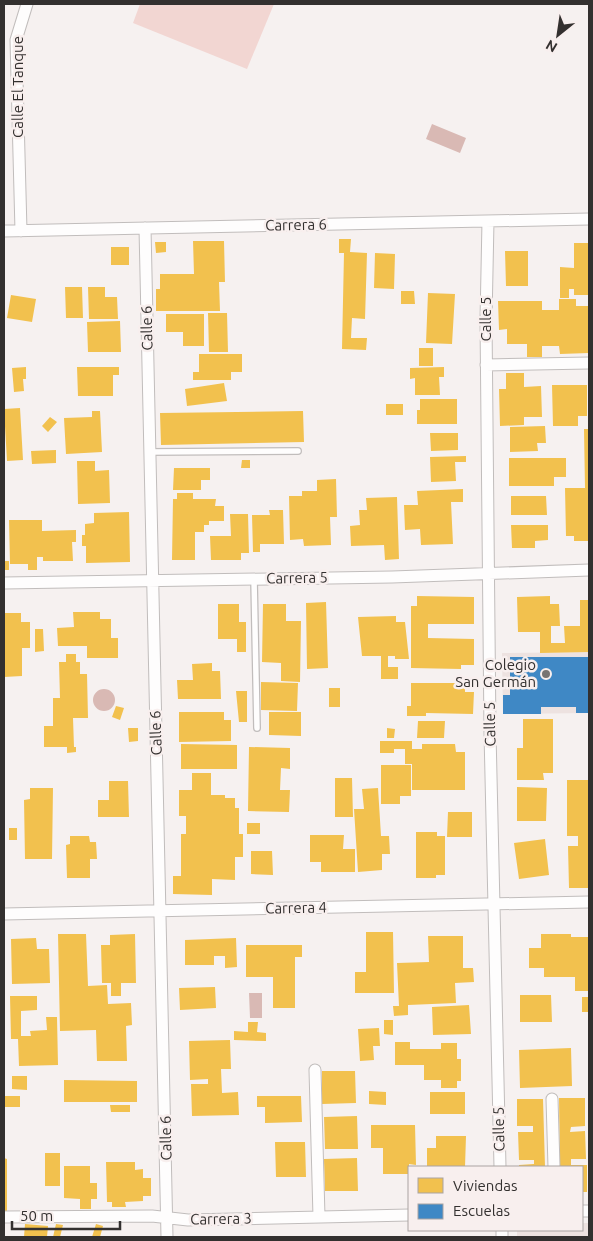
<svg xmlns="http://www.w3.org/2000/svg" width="593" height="1241" viewBox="0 0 593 1241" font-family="Ubuntu,sans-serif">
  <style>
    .built { fill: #ede2e0 }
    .green { fill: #f2d6d2 }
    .water { fill: #d9b9b4 }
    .homes { fill: #f2c14e }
    .schools { fill: #3f88c5 }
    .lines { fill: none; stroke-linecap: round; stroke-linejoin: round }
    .service-casing { stroke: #c1bdbc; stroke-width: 8 }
    .minor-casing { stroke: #c1bdbc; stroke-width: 13 }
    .service { stroke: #fefdfd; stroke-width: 5.5 }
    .minor { stroke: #fefdfd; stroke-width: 11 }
    .poi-dot { fill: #777473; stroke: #f8efee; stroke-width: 2 }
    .labels { text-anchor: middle; stroke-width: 5; stroke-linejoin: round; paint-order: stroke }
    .street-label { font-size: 15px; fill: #33302f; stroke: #f8efee }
    .poi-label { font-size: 15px; fill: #33302f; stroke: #f8efee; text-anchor: end }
  </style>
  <rect width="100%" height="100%" fill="#f6f1f0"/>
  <path class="built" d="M589,652V713L503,714L502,653Z
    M582,1223H589V1237H517V1230H582Z"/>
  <path class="green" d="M140,4H274L247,69L133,23Z"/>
  <path class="water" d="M432,124L466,138L460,153L426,139Z
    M93 700a11 11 0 1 1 22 0a11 11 0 1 1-22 0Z
    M249,993H262V1018H250Z"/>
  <path class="homes" d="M339,239H351L350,252L367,253L365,319L352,318L351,338H367L366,350L342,349L344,253H339Z
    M193,241H224L225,282H219L220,311H156V289H160V274H194Z
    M155,242H166V252L156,253Z
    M574,243H589V295H574V289H569V298H560V267L574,268Z
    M111,247H129V265H111Z
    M505,251H528V286H506Z
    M375,253L395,254L394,289L374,288Z
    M65,287H82L83,318H66Z
    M88,287H105V297H117L118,319H89Z
    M401,291H414L415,304H401Z
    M428,293L455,294L452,344L426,343Z
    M11,295L36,299L32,322L7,318Z
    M559,299H576V306H589V353L560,354L559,346H542V357H527V344H507V329L499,330L498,301H542V310H559Z
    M208,313H227L228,352H209Z
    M166,314H204V346H183V332H166Z
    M120,321L121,352H88L87,322Z
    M419,348H433V366H419Z
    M199,354H242V372H231V380H193V372H199Z
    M26,367V379H23L24,391L14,392L12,368Z
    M77,367H119V375H113V396H78Z
    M444,367V377H439L440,395H415V378L410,379V368Z
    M506,373H524V387L541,386L542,417H524V425L500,426L499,389H506Z
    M224,383L227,401L187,406L185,389Z
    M552,385H587V416H578V426H553Z
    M420,399H457V424H417V410H420Z
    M386,404H403V415H386Z
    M20,408L23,460L7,461L4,409Z
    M92,411H100L102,452L66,454L64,418L92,417Z
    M303,411L304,442L161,445L160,413Z
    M50,417L57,422L48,432L42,426Z
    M545,426L546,443H537L538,451L510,452V427Z
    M584,429H589V541H574V536H566L565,488H585Z
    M430,433H458V450L431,451Z
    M56,450V463L32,464L31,451Z
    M466,456V462H455L456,481L431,482L430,457Z
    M509,458H566V477H554V486H509Z
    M242,460H250V468H241Z
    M77,461H95V471L109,470L110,503L78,504Z
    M174,468H210V480H201V490H173Z
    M336,479L337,517H330L331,545L304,546L303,539L290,540L289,496H302V491H317V480Z
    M463,489V502H451L453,544L421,545L420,529L405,530L404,505H418L417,491Z
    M177,493H193V499H216L215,506H224V521H209V525H204V532H195V560H172L173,499H177Z
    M511,496H546L547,515H511Z
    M397,497L399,559L385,560L384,545L351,546L350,526L360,525L359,510H367L366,498Z
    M269,510H283L284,544H260V552H253L252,515H270Z
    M129,512L130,562L86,563V546H82V535H85V524L94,523V513Z
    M230,514H248L249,553H241V560H211L210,536H231Z
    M9,520H42V531L76,530V542H72L73,561H43V557H37V570H28V564H10Z
    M511,525H548V540L535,541V548H512Z
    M4,561H9V570H4Z
    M417,596L474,597V624H428V638L474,639V665H461V669L411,668V606H417Z
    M550,596V604H559L560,626H551V643H565L564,626H580V600H588L589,652L540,653V632H518L517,597Z
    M326,602L328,668L307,669L306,603Z
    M218,604H239V622H246V652H237V639H218Z
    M263,604H286V621H301L300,682L281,681V663L262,662Z
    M73,612H100V619H111V638H118V658H87V646H58L57,628L74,627Z
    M4,613H21V622H30V648H22V676L4,677Z
    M396,616V622H405L409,659H395V656H388V667H398V679H381V656H362L358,617Z
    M35,629H43L44,651L35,652Z
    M66,654H76V662H80V674H87L88,718H73L74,747H76V752L67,753V747H44V726H53V698H60L59,662H66Z
    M212,663V671H220L221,699H178L177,680H193L192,664Z
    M261,682L298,683L297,711L261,710Z
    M411,683H465V692H474L473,714L426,713V716H407V706H411Z
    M329,688H340V707H329Z
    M236,691H247V722H239Z
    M116,706L124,708L120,720L112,717Z
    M179,712H224V720H231V741L179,742Z
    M269,712H301V736L269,735Z
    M523,719H553V773H543L544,780H517V748H523Z
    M418,721H445L444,738H417Z
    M128,728H138V741L129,742Z
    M387,728L395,729L394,738H387Z
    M380,741H412V749H422V744H455L456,752H465V790H412V764H405V749H394V753H380Z
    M181,744L237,745V769H181Z
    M249,747L290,748V769L281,768L280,790H290L289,812L248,811Z
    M381,765H411V796H400V804H381Z
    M192,773H211V795H225V798H235V808H239V834H243V857H235V880L212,879V895L173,894V876H181V834H186V816H179V790H192Z
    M335,778H352L353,817H335Z
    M567,780H589V888H569L568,846H578V836H567Z
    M109,781H128L129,817H98V800H109Z
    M517,787L547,788L546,821H517Z
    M30,788H53L52,859H25L24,800L30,799Z
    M378,788L381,836H389L390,854H382V870L358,872L354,809H364L362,789Z
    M448,812H472V837H447Z
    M247,823H260V834H247Z
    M9,828H17V840H9Z
    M416,832H437V836H445V875H436V878H416Z
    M310,835H344L343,849H355V872H321V862H310Z
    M70,836H89L90,842H96L97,859H90V878H67L66,845L70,844Z
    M545,839L549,875L519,879L514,843Z
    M251,851H272L273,875L251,874Z
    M366,932H393L394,993H355V972H366Z
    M58,934H86L88,986L107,985L108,1004L131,1003L132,1025L126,1026L127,1061H97L96,1030L60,1031Z
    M135,934L136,983H121V996H111V983H102L101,945H110V935Z
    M541,934H571V937H588V991H575V977H544V968H529V948H541Z
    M428,936H463V968H473L474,982L455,983L456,1003L408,1005V1015L394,1016L393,1006H399L397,963L429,962Z
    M36,938L37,949H49L50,983L12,984L11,939Z
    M236,938L237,967L225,968V956H214V965H185V940Z
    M246,945H302V957H295V1008H273V977H246Z
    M215,987L216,1008L180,1010L179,988Z
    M520,995H551L552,1022H520Z
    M10,996H37V1010L21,1011V1036H31L30,1031L47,1030L46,1017H57L58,1065L19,1066L18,1039H11Z
    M582,997H589V1012H582Z
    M469,1005L471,1034L433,1035L432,1007Z
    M384,1020H393V1035L384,1034Z
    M248,1022H258L257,1032L266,1033V1041L234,1040V1031L248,1032Z
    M379,1028L380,1046H373L374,1060L360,1061L358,1029Z
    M230,1040L231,1069H221L222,1093L238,1092L239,1115L192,1116L191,1084H208V1079L190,1080L189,1041Z
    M395,1042H410V1049H441V1043H457V1059H461V1081H457V1088H441V1080H424V1065H395Z
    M571,1048L572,1086L520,1088L519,1050Z
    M322,1071H355L356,1103L322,1104Z
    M12,1076H27V1090L12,1089Z
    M64,1080L137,1081V1102H64Z
    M369,1091L386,1092V1105L369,1104Z
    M430,1092H465V1114H430Z
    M4,1096H20V1107H5Z
    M257,1096H301L302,1122L265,1123V1107H257Z
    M559,1098H585V1126L571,1127L570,1132L585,1131L586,1159H571V1165H587V1192H582V1167H560Z
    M517,1099H543L545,1167H519V1165L534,1164V1160H519L518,1132H533V1126H517Z
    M110,1105H130V1112H111Z
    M357,1116L358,1149H325L324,1117Z
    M371,1125H415L416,1165L409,1164V1174H383V1148H371Z
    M436,1136H466L465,1167H427V1148H436Z
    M275,1142H305L306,1177H276Z
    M45,1153H60V1186H45Z
    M4,1158L7,1159V1211H4Z
    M357,1158L358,1191H325L324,1159Z
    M106,1162H135V1170L143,1169V1178H151V1196H143V1201L125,1202L126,1207H112V1202H107Z
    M64,1166H90V1183H97V1199H91V1209H80V1199L64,1198Z
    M25,1224L48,1226L47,1237H24Z
    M56,1224L63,1225L60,1237H53Z
    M96,1224L103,1226L100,1237H92Z"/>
  <path class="schools" d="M510,657H589V713H576V707H541V714H503V695H510Z"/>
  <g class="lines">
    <g class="service-casing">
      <path id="service" d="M149,452L298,451
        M254,579L257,728"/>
    </g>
    <g class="minor-casing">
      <path id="minor" d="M488,221L486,320L490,733L500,1167
        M145,228L167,1237
        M4,231L589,219
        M21,231L16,40L27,4
        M486,365L589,363
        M4,583L392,577L589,570
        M4,914L589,902
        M315,1070L319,1217
        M552,1099L554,1167
        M582,1211H589
        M4,1217L152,1216L188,1220L409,1215
        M502,1230V1237"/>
    </g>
    <use href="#service" class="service"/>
    <use href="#minor" class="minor"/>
  </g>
  <circle class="poi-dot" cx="546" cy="674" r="5"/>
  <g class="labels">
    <g class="street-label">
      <text transform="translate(18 87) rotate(-90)" y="5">Calle El Tanque</text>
      <text transform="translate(296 225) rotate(-1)" y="5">Carrera 6</text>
      <text transform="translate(486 319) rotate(-90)" y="5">Calle 5</text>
      <text transform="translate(147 328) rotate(-91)" y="5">Calle 6</text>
      <text transform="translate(297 578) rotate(-1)" y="5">Carrera 5</text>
      <text transform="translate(490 724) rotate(-91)" y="5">Calle 5</text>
      <text transform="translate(156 733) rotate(-92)" y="5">Calle 6</text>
      <text transform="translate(296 908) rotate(-1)" y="5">Carrera 4</text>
      <text transform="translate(499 1129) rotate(-91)" y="5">Calle 5</text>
      <text transform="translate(166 1138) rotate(-91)" y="5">Calle 6</text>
      <text transform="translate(221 1219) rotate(-1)" y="5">Carrera 3</text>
    </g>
    <g class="poi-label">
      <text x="536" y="670">Colegio<tspan x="536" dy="17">San Germán</tspan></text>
    </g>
  </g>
  <rect width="593" height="1241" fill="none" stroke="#33302f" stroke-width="10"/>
  <rect x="408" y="1166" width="175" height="65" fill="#f8efee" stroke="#a9a3a2"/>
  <rect x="418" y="1178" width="25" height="15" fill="#f2c14e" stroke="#a9a3a2"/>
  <text x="453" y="1191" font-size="15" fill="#33302f">Viviendas</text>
  <rect x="418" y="1204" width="25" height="15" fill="#3f88c5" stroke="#a9a3a2"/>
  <text x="453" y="1216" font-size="15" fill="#33302f">Escuelas</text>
  <g transform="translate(558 35) rotate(210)" stroke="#f8efee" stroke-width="4" paint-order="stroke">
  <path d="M0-4L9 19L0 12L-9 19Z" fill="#33302f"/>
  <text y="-8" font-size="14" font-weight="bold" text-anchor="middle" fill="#33302f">N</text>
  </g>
  <path d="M12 1221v8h108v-8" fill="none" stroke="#33302f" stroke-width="2.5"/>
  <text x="20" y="1221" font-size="15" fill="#33302f" stroke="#f8efee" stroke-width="4" paint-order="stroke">50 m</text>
</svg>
